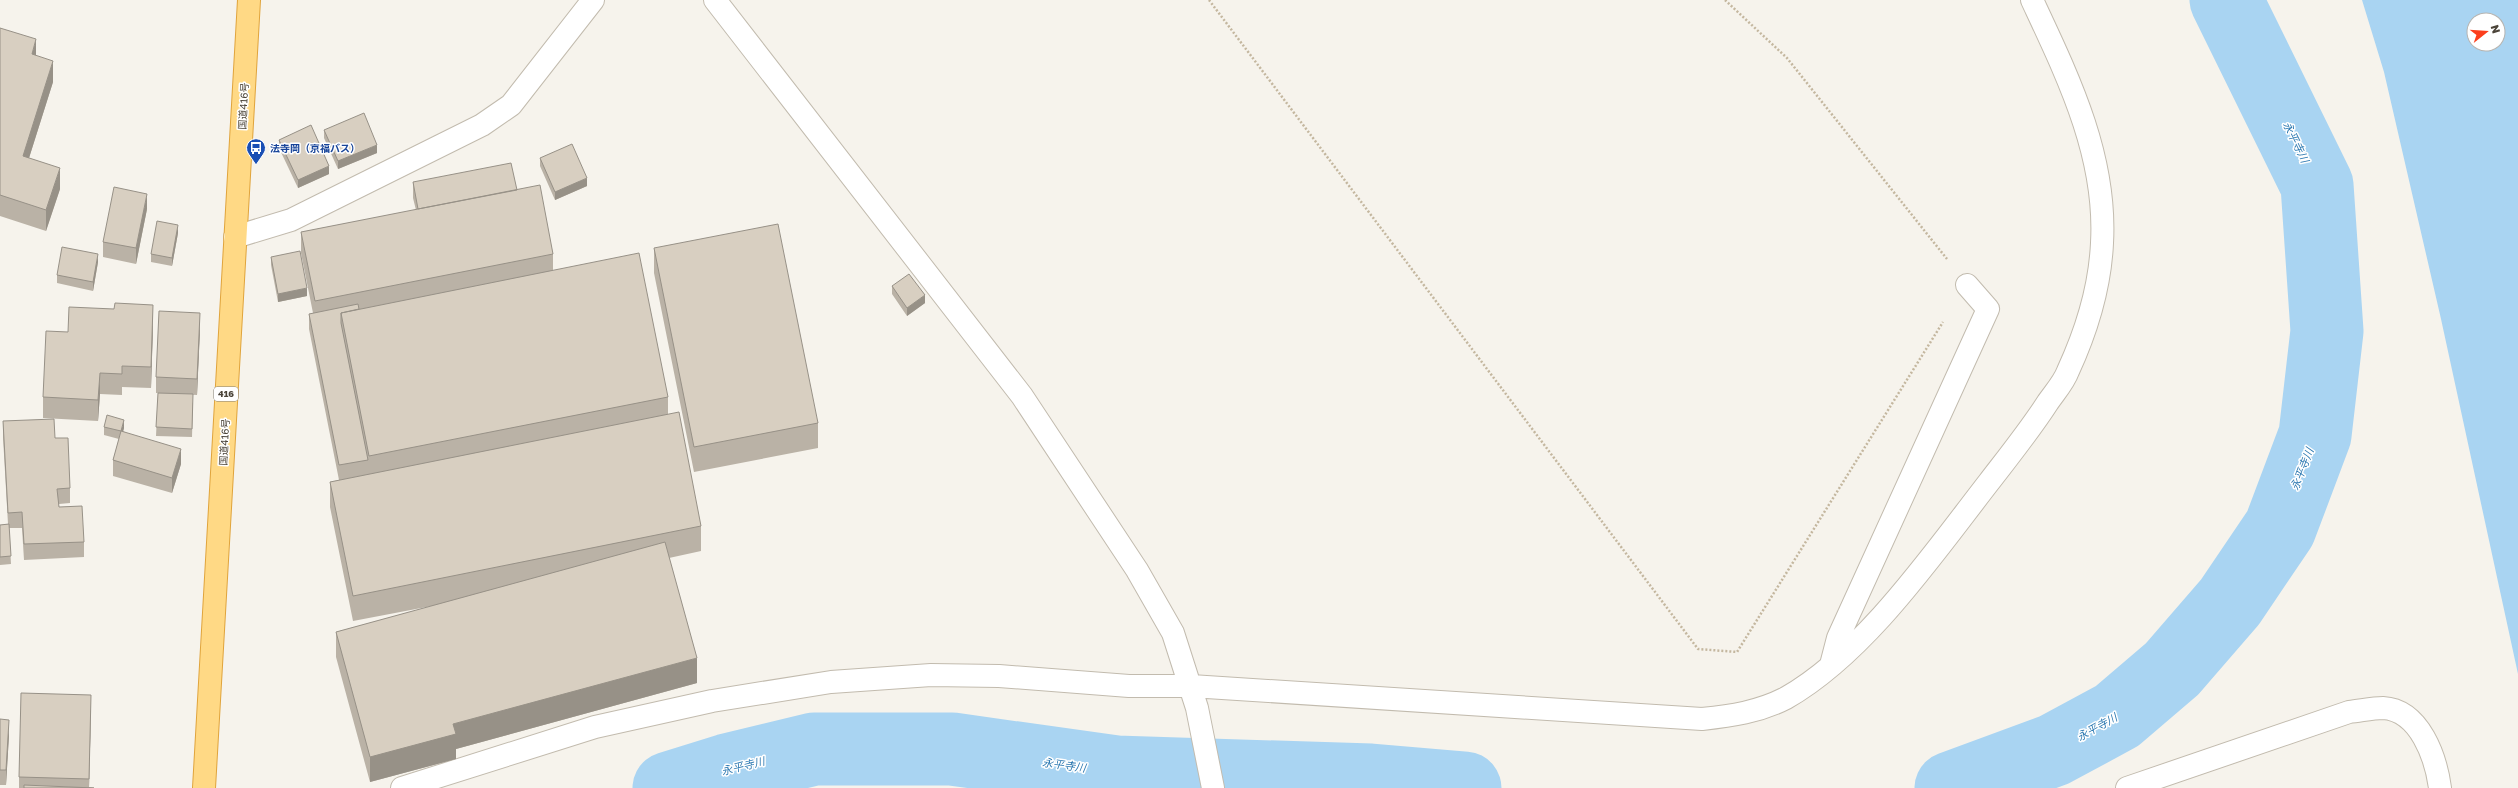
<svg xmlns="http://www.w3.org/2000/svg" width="2518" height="788" viewBox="0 0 2518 788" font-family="'Golos Text','Noto Sans JP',sans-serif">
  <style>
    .water { fill: #a9d4f2; fill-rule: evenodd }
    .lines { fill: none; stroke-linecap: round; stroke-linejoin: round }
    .river { stroke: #a9d4f2; stroke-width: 73 }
    .minor-casing { stroke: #c2bbae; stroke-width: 24 }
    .trunk-casing { stroke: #e0a43c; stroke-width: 24 }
    .path { stroke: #c4b79f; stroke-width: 2.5; stroke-dasharray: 2 2; stroke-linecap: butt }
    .minor { stroke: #fff; stroke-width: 22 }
    .trunk { stroke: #ffd985; stroke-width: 22 }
    .wall { fill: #bab2a6 }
    .shaded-wall { fill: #979187 }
    .building { fill: #d8cfc1; stroke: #979187 }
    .labels { text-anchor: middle; stroke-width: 3; stroke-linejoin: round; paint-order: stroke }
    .shield { fill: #fff; stroke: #817c74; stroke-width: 1 }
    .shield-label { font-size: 9px; font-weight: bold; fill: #4b4439 }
    .street-label { font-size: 10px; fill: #4b4439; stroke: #fff }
    .transit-label { font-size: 10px; font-weight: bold; fill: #164399; stroke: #fff; text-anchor: start }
    .water-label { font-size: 11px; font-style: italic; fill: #2e7ab2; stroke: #fff }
  </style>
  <rect width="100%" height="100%" fill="#f6f3ec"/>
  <path class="water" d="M2362,0H2518V674L2441,319L2384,72ZM2474,20H2498V44H2474Z"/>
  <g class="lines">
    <path class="river" d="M669,788L727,770L814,749H952L1116,772L1371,780L1465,788
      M1951,788L2054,750L2117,716L2172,669L2230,602L2280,528L2315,435L2327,331L2317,185L2226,0"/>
    <g class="minor-casing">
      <path id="minor" d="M715,0L1022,396L1137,570L1173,633L1197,708L1213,788
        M235,237L291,220L482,125L511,105L593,0
        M1831,665L1838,638L1988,309L1967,285
        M402,788L595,727L712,701L831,682L931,675L999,676L1129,686H1191L1702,719C1731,716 1759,712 1786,698C1865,653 1933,554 1989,482C2009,456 2030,430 2048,402C2055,392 2064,382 2068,371C2086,332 2100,287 2102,243C2107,156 2068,77 2032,0
        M2127,788L2349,712C2360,711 2372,708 2383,708C2420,710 2436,758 2440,788"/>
    </g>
    <g class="trunk-casing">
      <path id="trunk" d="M204,788L249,0"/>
    </g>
    <path class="path" d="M1209,0L1698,649L1737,652L1943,322
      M1725,0L1787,58L1947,259"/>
    <use href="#minor" class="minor"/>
    <use href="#trunk" class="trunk"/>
  </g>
  <path class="wall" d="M0,28L36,55L53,82L29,158L60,189L46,231L0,216Z
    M324,130L377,153L338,169L324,138Z
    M279,140L329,174L298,188L279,148Z
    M540,158L587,186L555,200L540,166Z
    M413,182L517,190L553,254V271L668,397V414L701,526V551L669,558L697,683L456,749V759L370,782L336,657V632L437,605L353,621L330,507V482L339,480L309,329V314L313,313L301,253V232L416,210L413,198Z
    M147,209L136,264L103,257V242Z
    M178,233L172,266L151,262V254Z
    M654,248L818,423V448L694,472L654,273Z
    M271,257L307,296L278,302L271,265Z
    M98,262L93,291L57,283V275Z
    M892,286L925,303L907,316L892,294Z
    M153,326L151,388L122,387V395L100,394L98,421L43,418V397L68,332Z
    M200,329L197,395L179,394L193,403L192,437L156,436L158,393H156V377Z
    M3,421L55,438L70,488V503L59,504V507L84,542V557L24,560L22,528H9L11,564L0,565V525L8,524L3,437Z
    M104,427L124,428L123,431L181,464L172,493L113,476V460L119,439L104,435Z
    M91,710L89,787L94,788H19V777Z
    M0,719L9,735L6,785H0Z"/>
  <path class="shaded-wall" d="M36,39V61L32,54Z
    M53,61V82L23,177V156Z
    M377,145V153L338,169V161Z
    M329,166V174L298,188V180Z
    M60,168V189L46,231V210Z
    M587,178V186L555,200V192Z
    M147,194V209L136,264V248Z
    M178,225V233L172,266V258Z
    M98,254V262L93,291V282Z
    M307,288V296L278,302V294Z
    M925,295V303L907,316V308Z
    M153,305V326L151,388V367Z
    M200,313V329L197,395V379Z
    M100,373V394L98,421V400Z
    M124,420V428L121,440V431Z
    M181,449V464L172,493V478Z
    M697,658V683L456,749V759L370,782V757L453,724Z
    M91,695V710L89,788V779Z
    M9,720V735L6,785V770Z"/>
  <path class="building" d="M0,28L36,39L32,54L53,61L23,156L60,168L46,210L0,195Z
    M364,113L377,145L338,161L324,130Z
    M311,125L329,166L298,180L279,140Z
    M572,144L587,178L555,192L540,158Z
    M511,163L517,190L418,209L413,182Z
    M540,185L553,254L315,301L301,232Z
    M114,187L147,194L136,248L103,242Z
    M157,221L178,225L172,258L151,254Z
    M778,224L818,423L694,447L654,248Z
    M62,247L98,254L93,282L57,275Z
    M300,251L307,288L278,294L271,257Z
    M639,253L668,397L369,456L341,313Z
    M909,274L925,295L907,308L892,286Z
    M115,303L153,305L151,367L122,366V374L100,373L98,400L43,397L46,331L68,332L69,307L114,309Z
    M358,304L359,309L341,313V323L368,460L339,465L309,314Z
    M159,311L200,313L197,379L156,377Z
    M158,393L193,394L192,429L156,427Z
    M679,412L701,526L353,596L330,482Z
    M107,415L124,420L121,431L104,427Z
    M54,419L55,438H68L70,488L57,489L59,507L82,506L84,542L24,544L22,512L8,513L3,421Z
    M121,431L181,449L172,478L113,460Z
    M9,524L11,556L0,557V525Z
    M665,542L697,658L453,724L456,734L370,757L336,632Z
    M21,693L91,695L89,779L19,777Z
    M0,719L9,720L6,770H0Z
    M24,785L94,788H24Z"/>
  <defs>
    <g id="bus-pin" transform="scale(1)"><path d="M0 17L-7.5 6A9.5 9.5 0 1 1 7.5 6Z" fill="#1a4fb4" stroke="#fff"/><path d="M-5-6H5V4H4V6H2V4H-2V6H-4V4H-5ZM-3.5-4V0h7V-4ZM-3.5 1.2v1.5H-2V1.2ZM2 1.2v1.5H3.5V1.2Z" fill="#fff"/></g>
  </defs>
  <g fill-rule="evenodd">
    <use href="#bus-pin" x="256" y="148"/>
  </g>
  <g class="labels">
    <rect class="shield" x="214" y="387" width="24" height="14" rx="3"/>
    <g class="shield-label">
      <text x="226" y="397">416</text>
    </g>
    <g class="street-label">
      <text transform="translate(243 106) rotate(-87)" y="4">国道416号</text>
      <text transform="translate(224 442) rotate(-87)" y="4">国道416号</text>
    </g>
    <g class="transit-label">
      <text x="270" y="152">法寺岡（京福バス）</text>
    </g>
    <g class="water-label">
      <text transform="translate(2296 142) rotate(64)" y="4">永平寺川</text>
      <text transform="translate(2302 469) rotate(-69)" y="4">永平寺川</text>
      <text transform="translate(2097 727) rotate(-29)" y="4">永平寺川</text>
      <text transform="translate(1064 765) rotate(8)" y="4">永平寺川</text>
      <text transform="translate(743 766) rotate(-14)" y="4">永平寺川</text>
    </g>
  </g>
  <g transform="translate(2486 32) rotate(73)"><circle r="19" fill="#ffffff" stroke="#b7b4b0"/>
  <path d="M0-3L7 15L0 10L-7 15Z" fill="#fc3f1d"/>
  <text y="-6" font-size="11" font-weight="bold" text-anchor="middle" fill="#4b4439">N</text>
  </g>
</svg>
